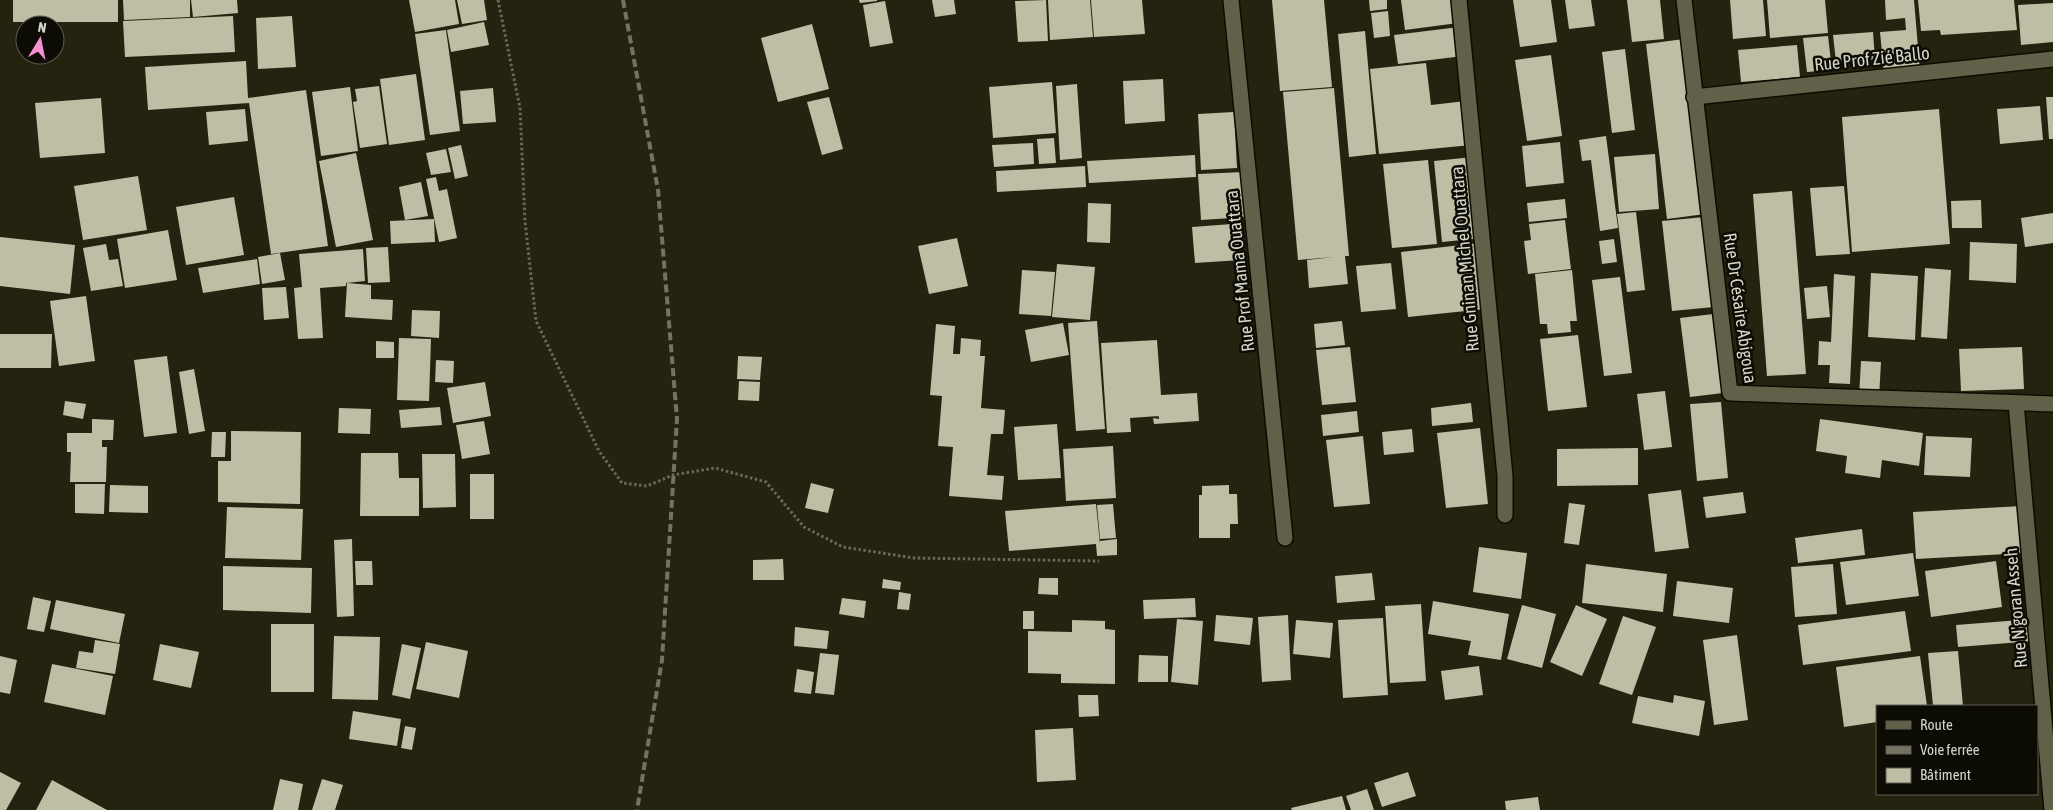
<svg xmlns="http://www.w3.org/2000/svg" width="2053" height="810" viewBox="0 0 2053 810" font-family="'Asap Condensed',sans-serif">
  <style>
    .building { fill: #bebea5 }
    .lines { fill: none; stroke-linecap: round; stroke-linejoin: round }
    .minor-casing { stroke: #0d0c00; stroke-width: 18 }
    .path { stroke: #6a6958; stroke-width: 3; stroke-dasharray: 2.5 2.5; stroke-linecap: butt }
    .minor { stroke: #61614a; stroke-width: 15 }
    .rail { stroke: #747363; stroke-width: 4; stroke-dasharray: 8 4; stroke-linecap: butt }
    .labels { text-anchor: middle; stroke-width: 5; stroke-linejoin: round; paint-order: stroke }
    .street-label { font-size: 18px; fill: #d5d5c8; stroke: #0c0c05 }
  </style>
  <rect width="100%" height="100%" fill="#24230f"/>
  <path class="building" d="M13,0H118V22H13Z
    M123,0H190V17L124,20Z
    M191,0H237L238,13L193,17Z
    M409,0H455L459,24L415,32Z
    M457,0H484L487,20L462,24Z
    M859,0H877V1L860,3Z
    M932,0H954L956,14L935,17Z
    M1046,0L1048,41L1018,42L1015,1Z
    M1048,0H1090L1093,37L1050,40Z
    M1091,0H1142L1145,34L1094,37Z
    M1272,0H1324L1332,87L1280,91Z
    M1369,0H1387V9L1370,11Z
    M1401,0H1455L1458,23L1405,30Z
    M1513,0H1551L1557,42L1520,47Z
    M1565,0H1591L1595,26L1569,29Z
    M1627,0H1660L1664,39L1632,42Z
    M1730,0H1763L1766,36L1733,39Z
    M1767,0H1825L1828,33L1770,38Z
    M1885,0H1914L1920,71L1884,74L1880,32L1906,30L1905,18L1886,20Z
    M1918,0H2014L2017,30L1941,35L1940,30L1921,31Z
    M885,1L893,43L870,47L863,5Z
    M2053,3V42L2021,45L2018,5Z
    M1388,11L1390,36L1374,38L1371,13Z
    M233,16L235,52L125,57L123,21Z
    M292,16L296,67L258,69L256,18Z
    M484,22L489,45L451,52L447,30Z
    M812,24L829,89L778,102L761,38Z
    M1459,27L1463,56L1398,64L1394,35Z
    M446,30L460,131L430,135L415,34Z
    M1365,31L1376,154L1349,157L1338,34Z
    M1873,32L1875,59L1836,62L1833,35Z
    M1828,36L1832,70L1807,72L1803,38Z
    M1684,39L1705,214L1667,219L1646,44Z
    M1797,45L1800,77L1741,82L1738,50Z
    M1625,49L1635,130L1612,133L1602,52Z
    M1551,55L1562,136L1527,141L1515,60Z
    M246,61L248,98L306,90L328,246L271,254L249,103L148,110L145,67Z
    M1426,63L1431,105L1466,101L1471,145L1379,154L1370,69Z
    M416,74L425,140L389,145L380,79Z
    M1163,79L1165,121L1125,124L1123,81Z
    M1052,82L1056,133L993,138L989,87Z
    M1077,84L1082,158L1060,160L1056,86Z
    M379,86L387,144L360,148L353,102L357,101L355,89Z
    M350,87L358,151L321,156L312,92Z
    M493,88L496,122L463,124L460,91Z
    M1334,88L1349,256H1345L1348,284L1309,288L1307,260L1334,257L1298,260L1283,92Z
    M829,97L843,149L822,155L807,102Z
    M2046,97H2053V139H2049Z
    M101,98L105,153L40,158L35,103Z
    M2040,106L2043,140L2000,144L1997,109Z
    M245,109L248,141L209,145L206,112Z
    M1939,109L1950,244L1852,252L1842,117Z
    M1234,112L1237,168L1201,170L1198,114Z
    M1606,136L1618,228L1600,231L1591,160L1582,161L1579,140Z
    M1054,138L1056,163L1039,164L1037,139Z
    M1560,142L1564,183L1526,187L1522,146Z
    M1033,143L1034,164L994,167L992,145Z
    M461,145L468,176L455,179L448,148Z
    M446,149L451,172L431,175L426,153Z
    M356,153L373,240L336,247L319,161Z
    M1655,154L1659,209L1619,212L1614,157Z
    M1195,155L1196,177L1089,183L1087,161Z
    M1473,157L1482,238L1442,242L1434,161Z
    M1428,160L1437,244L1392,248L1383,164Z
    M1085,166L1086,187L997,192L996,171Z
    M1244,172L1247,217L1201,220L1198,174Z
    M138,176L147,230L83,240L74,186Z
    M436,177L439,191L447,189L457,238L439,242L426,179Z
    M421,182L428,216L405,220L399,187Z
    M1844,186L1850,254L1816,256L1810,188Z
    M1792,191L1806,374L1767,376L1753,194Z
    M234,197L244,255L186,265L176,207Z
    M1565,199L1567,218L1529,222L1527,203Z
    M1981,200L1982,228H1952L1951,201Z
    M1088,203L1111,204L1110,243L1087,242Z
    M1636,212L1645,290L1627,292L1617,214Z
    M2053,213V243L2025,247L2021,218Z
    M1705,217L1714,307L1672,311L1662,221Z
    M434,219L435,242L391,244L390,221Z
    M1565,220L1571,269L1528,274L1524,241L1531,240L1529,224Z
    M1232,224L1233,231H1239L1241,260L1195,263L1192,227Z
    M168,230L177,280L125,288L117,239Z
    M0,237L75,245L70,294L0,286Z
    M957,238L968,286L929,294L918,246Z
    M1614,239L1617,262L1602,264L1599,241Z
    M1970,242L2017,244L2016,283L1969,280Z
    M1478,243L1485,309L1408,317L1401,252Z
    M106,244L109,260L118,259L123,286L91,291L83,248Z
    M388,247L390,282L368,283L366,248Z
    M363,249L365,281L346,283V286L320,288L323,338L298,339L294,288L302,287L299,254Z
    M280,253L285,280L262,284L258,257Z
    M257,259L260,284L203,293L198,268Z
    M1391,263L1396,309L1361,312L1356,266Z
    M1057,264L1095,267L1090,320L1052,317Z
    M1925,268L1951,270L1947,339L1921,337Z
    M1022,270L1055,272L1051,316L1019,314Z
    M1572,270L1577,321H1570L1571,332L1548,334L1547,324H1540L1535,274Z
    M1871,273L1918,276L1915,340L1868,337Z
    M1834,274L1855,276L1850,384L1829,383L1830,365H1818L1819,341L1831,342Z
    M1620,277L1632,373L1604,376L1592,280Z
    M347,283L371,285V299L393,300L392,320L345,317Z
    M1827,286L1830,317L1807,319L1804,288Z
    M286,287L289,318L264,320L262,288Z
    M86,296L95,361L59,366L50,301Z
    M412,310L440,311L439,338L411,336Z
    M1713,314L1723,393L1690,397L1680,318Z
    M1097,321L1105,429L1076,431L1068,323Z
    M1342,321L1345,345L1316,348L1314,324Z
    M1063,323L1069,355L1031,362L1025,330Z
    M936,324L955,326L953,354H960L961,338L981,340L980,356H985L981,408L1005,410L1003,434H991L987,475L1004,476L1002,500L949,496L953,447L938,446L942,396L930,395Z
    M0,334H52L51,368H0Z
    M1578,335L1587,407L1548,411L1540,339Z
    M399,338L431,339L429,401L397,400Z
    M1157,340L1161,395L1197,393L1199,421L1154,424L1153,418L1159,419L1157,395L1159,416L1130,418L1131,432L1107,433L1101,343Z
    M376,341L394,342V358H376Z
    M1350,347L1356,402L1322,405L1316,350Z
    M2022,347L2024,389L1961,391L1959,349Z
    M167,356L177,433L144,437L134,360Z
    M738,356L762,357L760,380L737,379Z
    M436,360L454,361L453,383L435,382Z
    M1861,361L1881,362L1879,398L1859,397Z
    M194,369L205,431L189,434L179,372Z
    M739,381L760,382L759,401L738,400Z
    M485,382L491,416L453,423L447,388Z
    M1665,391L1672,447L1644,450L1637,394Z
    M65,401L86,404L83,419L63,415Z
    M1721,402L1728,478L1697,481L1690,404Z
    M1471,403L1473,422L1432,426L1431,408Z
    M440,407L442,425L401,428L399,410Z
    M339,408L371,409L370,434L338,433Z
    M1357,411L1359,432L1323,436L1321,415Z
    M92,419L114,420L113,440H102V447H107L106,482H70L71,452H67V433H92Z
    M1820,419L1923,433L1919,466L1882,460L1880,478L1845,473L1847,456L1816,451Z
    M484,421L490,454L462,459L456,425Z
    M1057,424L1061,478L1018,480L1014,427Z
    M1480,428L1488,504L1446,508L1437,433Z
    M1412,429L1414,452L1384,455L1382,432Z
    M231,431L301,432L300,504L218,502V461H231Z
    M212,432H226L225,457H211Z
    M1363,436L1370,504L1334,507L1326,440Z
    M1926,436L1972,438L1970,477L1924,475Z
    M1113,446L1116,498L1066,501L1063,449Z
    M1638,448V485L1557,486V449Z
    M361,453H398L399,478H419V516H360Z
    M422,454H455L456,507L423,508Z
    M470,474H494V519H470Z
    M811,483L834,489L828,513L805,508Z
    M75,484H105L104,514L75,513Z
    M110,485L148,486V513L109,512Z
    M1229,485V494H1237L1238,524H1230V538H1199V495H1202V486Z
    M1681,490L1689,548L1655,552L1648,494Z
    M1743,492L1746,513L1706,518L1703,497Z
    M1569,503L1585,505L1579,545L1564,543Z
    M1096,504L1100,544V541L1117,539V555L1097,556L1096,544L1009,551L1005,511Z
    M1113,504L1116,538L1100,539L1097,505Z
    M2022,506L2025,553L1916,559L1913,512Z
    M227,507L303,509L301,560L225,558Z
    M1862,529L1865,555L1798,563L1795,538Z
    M352,539L354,616L337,617L334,540Z
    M1479,547L1527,553L1521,599L1473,592Z
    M1913,553L1919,596L1846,605L1840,562Z
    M783,559L784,580H753V560Z
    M355,561H372L373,585H356Z
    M1996,561L2002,607L1931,617L1925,571Z
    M1586,564L1667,574L1663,612L1582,603Z
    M1833,564L1837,614L1795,617L1791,567Z
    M223,566L312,568L311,613L223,610Z
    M1372,573L1375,600L1337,603L1335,576Z
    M1039,578H1058V595L1038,594Z
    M883,579L901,582L900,590L882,588Z
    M1677,581L1733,588L1729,623L1673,616Z
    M899,592L911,594L909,610L897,609Z
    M33,597L51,601L44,632L27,629Z
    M842,598L866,601L864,618L839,614Z
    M1195,598L1196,617L1144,619L1143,600Z
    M56,600L125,614L119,643L50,629Z
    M1433,601L1509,614L1501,660L1468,655L1471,641L1428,634Z
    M1421,604L1426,681L1390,683L1385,606Z
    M1522,605L1556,614L1542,668L1507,659Z
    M1576,605L1607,619L1582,676L1550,662Z
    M1023,611H1034V629H1023Z
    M1905,611L1911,651L1803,665L1798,625Z
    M1216,615L1253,618L1250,645L1214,641Z
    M1288,615L1291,680L1262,682L1258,617Z
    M1623,616L1656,627L1632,695L1599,684Z
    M1383,618L1388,695L1343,698L1338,620Z
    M1177,619L1203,621L1198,685L1171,682Z
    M2033,619L2035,641L1958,647L1956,625Z
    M1072,620L1105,621V629L1115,630V684L1061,683V674L1028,673V631L1072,632Z
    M1296,620L1333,623L1330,658L1293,654Z
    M271,624H314V692H271Z
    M795,627L829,631L827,649L794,646Z
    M1737,635L1748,720L1714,725L1703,640Z
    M334,636L380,637L378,700L332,699Z
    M95,640L120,644L115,674L76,668L79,651L93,653Z
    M426,642L468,651L459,698L416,689Z
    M160,644L199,652L191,688L153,680Z
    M402,644L421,648L410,699L392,695Z
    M1958,651L1963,706H1933L1928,653Z
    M820,653L839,655L834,695L815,693Z
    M1139,655L1168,656V682H1138Z
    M0,656L17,660L10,694L0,692Z
    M1920,656L1927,706H1877V722L1844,727L1836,667Z
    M52,664L113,676L105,715L44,702Z
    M1479,666L1483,695L1445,700L1441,671Z
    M797,669L814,672L811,694L794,692Z
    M1078,695H1098L1099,716L1079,717Z
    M1674,695L1705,701L1699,736L1632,723L1638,696L1673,703Z
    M353,711L401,719L397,746L349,739Z
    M405,726L416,728L412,750L401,748Z
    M1073,728L1076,780L1037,782L1035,730Z
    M0,772L21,783L6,810H0Z
    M1408,772L1416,796L1382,807L1374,783Z
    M280,779L303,784L298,810H273Z
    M322,779L343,785L335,810H312Z
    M52,780L107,810H36Z
    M1367,789L1374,810H1351L1346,796Z
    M1342,796L1346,810H1292L1291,808Z
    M1538,797L1540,810H1506L1505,801Z"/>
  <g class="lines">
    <g class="minor-casing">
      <path id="minor" d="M1231,0L1285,538
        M1459,0L1505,476V515
        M1684,0L1730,393L2053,404
        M1694,97L2053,59
        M2016,403L2052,810"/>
    </g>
    <path class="path" d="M498,0L520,108L525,221L536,321L599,451L622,483L647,486L673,475L715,468L766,482L804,527L843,547L914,558L1099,561"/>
    <use href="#minor" class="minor"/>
    <path class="rail" d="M623,0L658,190L677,419L662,660L637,810"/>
  </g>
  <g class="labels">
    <g class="street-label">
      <text transform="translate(1872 59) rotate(-6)" y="6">Rue Prof Zié Ballo</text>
      <text transform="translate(1465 259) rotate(-95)" y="6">Rue Gninan Michel Ouattara</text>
      <text transform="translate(1240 271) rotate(-96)" y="6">Rue Prof Mama Ouattara</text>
      <text transform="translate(1740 308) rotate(82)" y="6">Rue Dr Césaire Abigoua</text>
      <text transform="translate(2016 608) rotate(-95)" y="6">Rue N'goran Asseh</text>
    </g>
  </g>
  <rect x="1876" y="705" width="162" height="90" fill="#0c0c05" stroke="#5c5c53"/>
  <rect x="1886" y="721" width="25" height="8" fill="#61614a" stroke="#5c5c53"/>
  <text x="1920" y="730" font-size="15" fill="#d5d5c8">Route</text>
  <rect x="1886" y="746" width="25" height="8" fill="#747363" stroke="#5c5c53"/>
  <text x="1920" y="755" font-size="15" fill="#d5d5c8">Voie ferrée</text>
  <rect x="1886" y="768" width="25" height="15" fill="#bebea5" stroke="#5c5c53"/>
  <text x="1920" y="780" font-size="15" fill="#d5d5c8">Bâtiment</text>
  <g transform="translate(40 40) rotate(10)"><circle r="24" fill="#0c0c05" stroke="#5c5c53"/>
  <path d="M0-4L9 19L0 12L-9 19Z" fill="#f690d1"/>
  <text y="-8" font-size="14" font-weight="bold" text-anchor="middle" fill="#d5d5c8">N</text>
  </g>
</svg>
